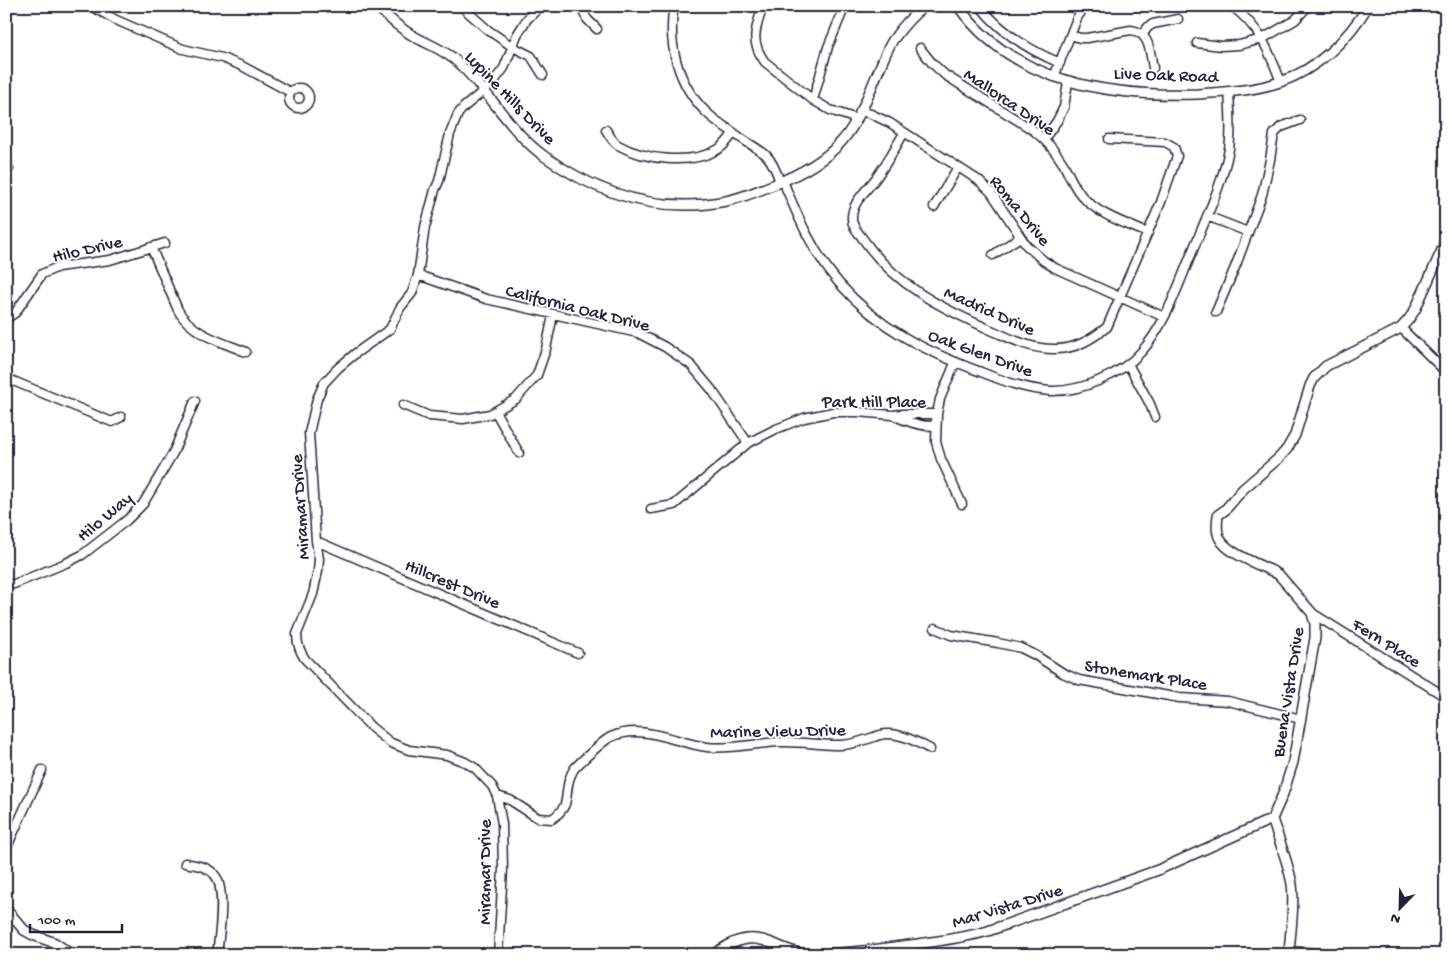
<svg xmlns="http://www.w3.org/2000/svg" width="1452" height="961" viewBox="0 0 1452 961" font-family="'Gochi Hand',sans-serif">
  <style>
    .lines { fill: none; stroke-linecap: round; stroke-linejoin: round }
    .minor-casing { stroke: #22223b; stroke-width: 11 }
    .tertiary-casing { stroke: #22223b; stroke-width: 12 }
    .minor { stroke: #fff; stroke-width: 8 }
    .tertiary { stroke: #fff; stroke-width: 9 }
    .labels { text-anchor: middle; stroke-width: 4; stroke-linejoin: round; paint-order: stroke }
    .street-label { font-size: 18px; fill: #22223b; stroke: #fff }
  </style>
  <rect width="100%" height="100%" fill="#fff"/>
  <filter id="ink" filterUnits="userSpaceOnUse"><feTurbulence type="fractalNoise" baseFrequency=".02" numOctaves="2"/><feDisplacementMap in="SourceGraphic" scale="10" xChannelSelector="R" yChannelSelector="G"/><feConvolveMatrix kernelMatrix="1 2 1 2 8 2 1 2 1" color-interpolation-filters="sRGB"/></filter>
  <g filter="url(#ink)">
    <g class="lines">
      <g class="minor-casing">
        <path id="minor" d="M91,6L116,20L183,49L222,58L242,66L290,92
          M461,6L488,30L513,47L531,56L543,75
          M580,6L587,19L597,29
          M674,6C667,44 678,85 706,112C714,120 725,127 734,133C744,141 756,147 766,155C773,162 777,173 780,182
          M763,6C756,28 749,41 765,62L813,100L830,110L857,119
          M980,6C1001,33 1029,50 1060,63
          M1232,6C1261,29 1268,49 1281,82
          M1143,34L1148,27L1153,24L1178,19
          M1071,35L1080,38H1087L1131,30C1150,32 1150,53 1153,68
          M1197,43L1221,46L1239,45L1262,39L1295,20L1308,6
          M920,48L932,63L945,75L1033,130C1046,140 1055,150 1064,165C1069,175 1073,185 1081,195C1098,215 1125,223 1148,233
          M1054,77L1077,18L1085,6
          M289 98a10 10 0 1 1 20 0a10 10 0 1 1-20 0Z
          M813,100L828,47L845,6
          M860,111L871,114L890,123L978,180L991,192L1026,245L1044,261L1055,268L1164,317
          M606,130C609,135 613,142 618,145C645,160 690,165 717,150C724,146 729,140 733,133
          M904,133C895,148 887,163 876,178C867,190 851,203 852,219C852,227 859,233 863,239C895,285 941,308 991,330C1012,339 1032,350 1056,349C1076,349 1092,339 1107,327L1161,202L1177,156L1174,147L1165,142L1109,139
          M1044,139L1057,121L1064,107L1068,82
          M6,167L9,169
          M783,181C798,217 813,253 839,283C879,329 925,351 981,372C1003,381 1025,389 1050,391C1080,392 1121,375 1141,352C1164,328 1178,286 1191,255C1205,220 1222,186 1229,149C1232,130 1230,111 1229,92
          M934,207L958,167
          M1207,216L1248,232
          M151,247L178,310C191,334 222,342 246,352
          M993,255L1020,237
          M418,275L486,299L638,333L665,347L691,365L712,390L748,443
          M1216,312L1236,265L1262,195L1270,160L1274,134L1281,127L1300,120
          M6,319L15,313L42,274L58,267L110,260L165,243
          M1401,328L1446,372
          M955,363L940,399L937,414L936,442L941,459L962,504
          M1128,364L1150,404L1155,417
          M6,378L112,422L121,417
          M403,405L429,416L463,419L490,414L516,399L537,375L546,349L553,315
          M495,411L519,453
          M651,509L674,505L748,443L776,429L804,418L833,412H857L893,415L901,414H934L937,420L933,426C920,426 905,421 893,415
          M316,541L578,653
          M6,585L14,584L66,563L82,555L127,520L143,504L173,453L195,401
          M1312,613L1446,697
          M935,628L951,635L998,643L1021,648L1035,655L1063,673L1079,680L1180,698L1228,701L1301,719
          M497,796L510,800L538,818L552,819C571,805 564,799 569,780C570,777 572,772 574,769C578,764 605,739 611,737C643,723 675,743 707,747C727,750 758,743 779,742C799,741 820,745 840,745C854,745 867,739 880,735C898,731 915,741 930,749
          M6,849L42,770
          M185,863C195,865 207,866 214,874C227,887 219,937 217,955
          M1289,951L1346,955
          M498,955L503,869L502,824L497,796L492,786L475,768L465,762L447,755L409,750L391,743L372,728L305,659C300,652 297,643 297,634L313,594L318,571L319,559L316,541L309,433L317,399L324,383L338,368L356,353L390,329L400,308L412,293L418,275L425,227L435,190L439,181L450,134L458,114L464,107L492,84L504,68L517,35L527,19L541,6"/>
      </g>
      <g class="tertiary-casing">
        <path id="tertiary" d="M377,6C388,18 401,29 415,37C428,44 442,49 454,59C488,88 508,130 544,156C599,195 660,214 726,201C742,198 757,191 773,185C798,175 824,162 842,141C860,121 872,85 883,60C886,53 889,46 893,40C902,27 912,16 924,6
          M958,6C1013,83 1109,97 1198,94C1225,92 1253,91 1280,82C1318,69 1348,39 1368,6
          M6,909L24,930L33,935L55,943L72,955
          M713,955C724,947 733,941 747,939C767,936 786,953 806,954C837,955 871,950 902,946C931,942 960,939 988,931L1158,870L1272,819
          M1289,955C1290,932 1295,907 1292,884C1288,862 1279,840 1272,819L1283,794L1293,762L1315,638V624L1312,613L1279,575L1274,572C1260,565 1227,553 1220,539C1216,532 1217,523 1218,515L1225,510L1243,489L1279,458L1287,449L1295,435L1310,386L1314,378L1326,366L1401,328L1409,319L1415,310L1446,241"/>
      </g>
      <use href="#minor" class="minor"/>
      <use href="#tertiary" class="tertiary"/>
    </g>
  </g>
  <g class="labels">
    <g class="street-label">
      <text transform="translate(1166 74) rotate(2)" y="6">Live Oak Road</text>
      <text transform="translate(511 97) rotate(46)" y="6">Lupine Hills Drive</text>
      <text transform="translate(1010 101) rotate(34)" y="6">Mallorca Drive</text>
      <text transform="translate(1021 210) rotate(51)" y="6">Roma Drive</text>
      <text transform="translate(87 248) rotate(-13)" y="6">Hilo Drive</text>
      <text transform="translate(578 307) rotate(14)" y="6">California Oak Drive</text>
      <text transform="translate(990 310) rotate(24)" y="6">Madrid Drive</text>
      <text transform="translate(981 352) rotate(20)" y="6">Oak Glen Drive</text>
      <text x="874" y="407">Park Hill Place</text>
      <text transform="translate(299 507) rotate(-94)" y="6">Miramar Drive</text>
      <text transform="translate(104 516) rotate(-40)" y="6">Hilo Way</text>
      <text transform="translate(453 583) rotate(23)" y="6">Hillcrest Drive</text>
      <text transform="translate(1387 642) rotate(32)" y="6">Fern Place</text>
      <text transform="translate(1146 674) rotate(9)" y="6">Stonemark Place</text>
      <text transform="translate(1287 692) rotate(-81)" y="6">Buena Vista Drive</text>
      <text transform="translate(778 730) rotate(-1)" y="6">Marine View Drive</text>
      <text transform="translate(484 872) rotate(-90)" y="6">Miramar Drive</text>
      <text transform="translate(1007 905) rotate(-17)" y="6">Mar Vista Drive</text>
    </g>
  </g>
  <rect width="1452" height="961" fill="none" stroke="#fff" stroke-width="25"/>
  <rect x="12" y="12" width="1427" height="936" fill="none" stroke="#22223b" stroke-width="2" filter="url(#ink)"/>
  <g transform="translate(1400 908) rotate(203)" stroke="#ffffff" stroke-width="4" paint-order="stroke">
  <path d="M0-4L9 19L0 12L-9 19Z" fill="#22223b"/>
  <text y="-8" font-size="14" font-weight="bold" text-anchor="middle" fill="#22223b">N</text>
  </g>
  <path d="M30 924v8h92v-8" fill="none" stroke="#22223b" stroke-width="2.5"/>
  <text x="38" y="924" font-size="15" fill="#22223b" stroke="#ffffff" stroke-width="4" paint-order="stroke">100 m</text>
</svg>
